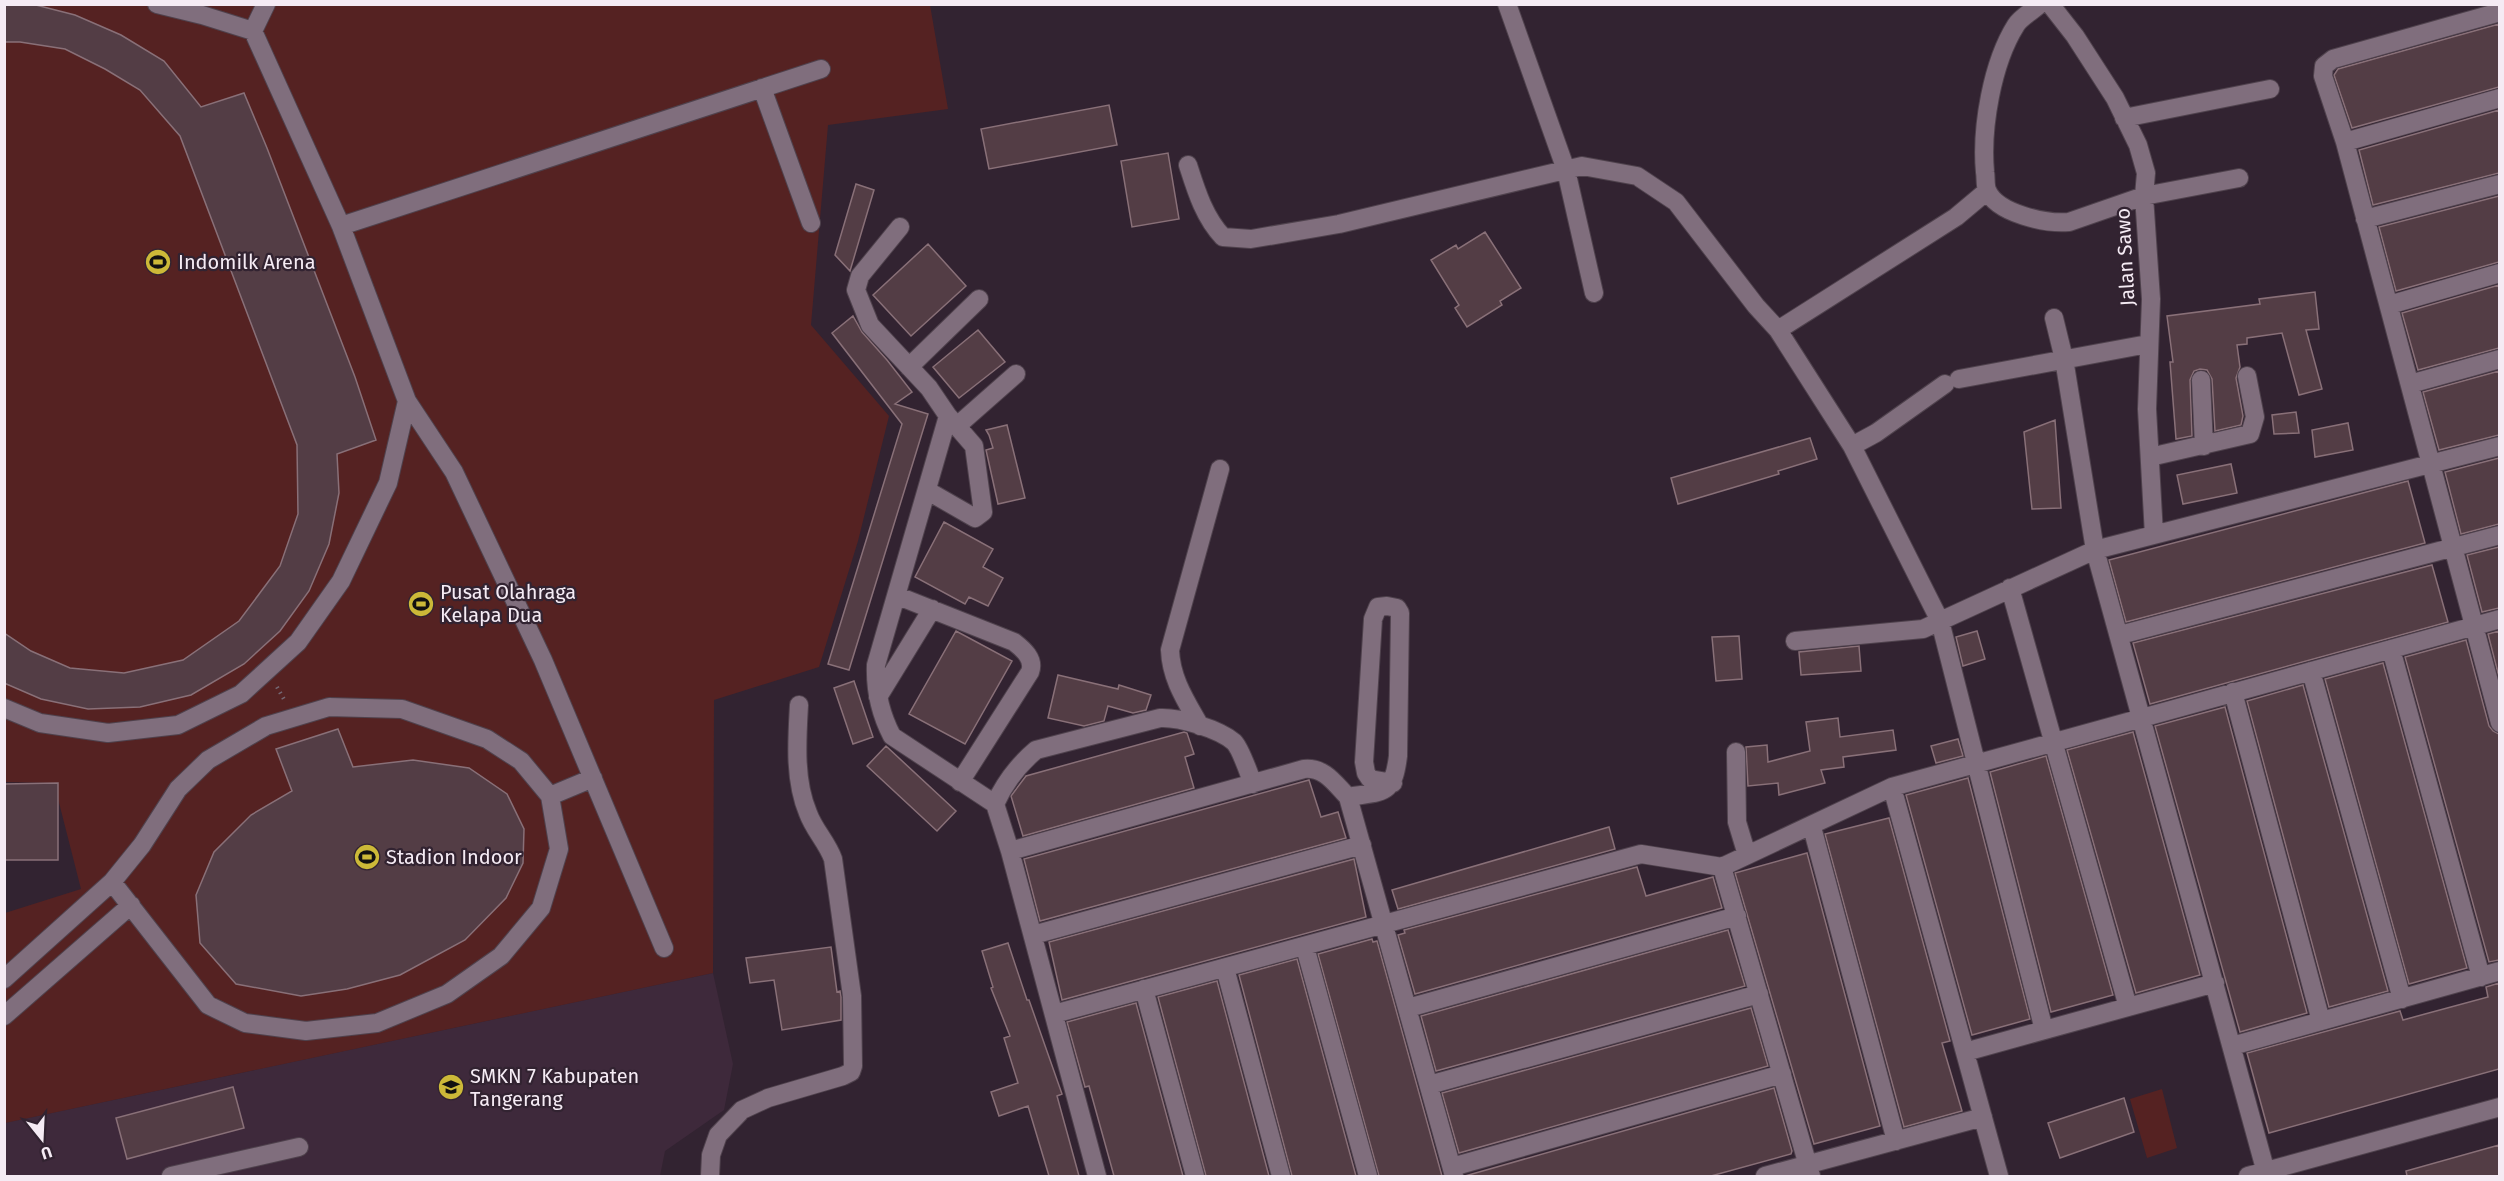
<svg xmlns="http://www.w3.org/2000/svg" width="2504" height="1181" viewBox="0 0 2504 1181" font-family="'Fira Sans',sans-serif">
  <style>
    .built { fill: #3e293b }
    .green { fill: #522 }
    .building { fill: #533d45; stroke: #897078; stroke-width: 1.5 }
    .lines { fill: none; stroke-linecap: round; stroke-linejoin: round }
    .minor-casing { stroke: #4f424d; stroke-width: 20 }
    .path { stroke: #756874; stroke-width: 4; stroke-dasharray: 1.5 4.5; stroke-linecap: butt }
    .minor { stroke: #806e7d; stroke-width: 18 }
    .labels { text-anchor: middle; stroke-width: 4.5; stroke-linejoin: round; paint-order: stroke }
    .street-label { font-size: 20px; fill: #f5ebf4; stroke: #322331 }
    .poi-label { font-size: 20px; fill: #f5ebf4; stroke: #322331; text-anchor: start }
  </style>
  <rect width="100%" height="100%" fill="#322331"/>
  <path class="built" d="M713,973L733,1064L724,1110L665,1151L660,1176H5L4,1123Z"/>
  <path class="green" d="M5,5H930L948,109L828,125L811,325L889,416L858,541L819,667L714,700L713,973L5,1123V913L81,889L54,783L5,782Z
    M2162,1089L2177,1148L2147,1158L2130,1099Z"/>
  <path class="building" d="M4,4H32L75,15L121,35L164,61L201,107L244,93L267,148L355,377L376,440L337,454L339,493L329,544L309,591L280,631L244,664L191,695L140,707L88,709L41,699L4,683V633L31,651L70,668L124,673L183,660L239,621L280,566L298,514L297,445L180,136L140,90L105,69L65,49L20,42H4Z
    M2499,24V87L2352,128L2334,75L2338,69Z
    M1109,105L1117,145L989,169L981,129Z
    M2499,110V173L2373,205L2359,150Z
    M1168,153L1179,219L1132,227L1121,161Z
    M856,184L874,190L850,271L835,255Z
    M2499,196V262L2396,291L2379,227Z
    M1485,232L1521,288L1500,301L1502,305L1467,327L1455,308L1459,305L1431,260L1456,245L1458,249Z
    M928,244L966,286L911,336L873,295Z
    M2499,285V348L2418,370L2402,313Z
    M2315,292L2319,329L2306,330L2322,389L2299,395L2282,333L2247,338V344L2237,345L2240,367L2236,378L2243,416L2241,425L2215,431L2212,379L2207,370L2200,369L2194,371L2190,380L2192,436L2176,439L2170,362H2173L2167,316L2260,304L2259,299Z
    M853,316L862,332L887,360L912,392L895,404L928,414L849,670L828,664L902,424L832,333Z
    M978,330L1005,362L959,398L933,367Z
    M2499,371V435L2439,450L2423,392Z
    M2296,412L2299,433L2274,434L2272,415Z
    M2055,420L2061,508L2032,509L2024,432Z
    M2348,423L2353,450L2315,457L2312,430Z
    M1007,425L1025,498L998,504L986,450L993,448L989,435L986,430Z
    M1810,438L1817,459L1778,471L1779,474L1678,504L1671,478Z
    M2499,458V524L2461,534L2445,472Z
    M2231,464L2237,493L2183,504L2177,475Z
    M2408,481L2425,543L2126,622L2109,560Z
    M944,522L993,549L983,567L1003,578L988,606L969,597L965,604L915,577Z
    M2499,547V608L2482,612L2467,555Z
    M2432,565L2448,622L2150,704L2133,643Z
    M956,631L1012,661L965,744L909,714Z
    M1977,631L1985,659L1963,666L1956,637Z
    M2499,631V677L2488,634Z
    M1739,636L1742,679L1716,681L1712,637Z
    M2466,640L2489,726L2493,731L2499,734V960L2489,962L2405,657Z
    M1859,646L1861,671L1801,675L1799,652Z
    M2383,663L2467,968L2409,984L2325,679Z
    M1058,675L1118,689L1119,685L1151,695L1146,710L1133,713L1108,706L1104,721L1084,726L1048,718Z
    M854,681L873,737L853,744L834,688Z
    M2303,685L2388,991L2329,1007L2247,701Z
    M2225,707L2307,1013L2240,1032L2155,726Z
    M1838,718L1840,737L1893,730L1896,750L1843,757L1844,767L1821,770L1825,783L1779,795L1778,783L1748,786L1746,747L1767,745L1768,762L1810,751L1806,722Z
    M338,729L353,767L413,760L469,768L507,794L524,829L523,863L506,898L465,940L400,975L347,989L301,996L236,984L200,943L196,895L214,852L251,815L292,791L276,749Z
    M1184,732L1187,733L1194,754L1185,757L1194,788L1023,836L1011,796L1026,776Z
    M2133,732L2200,975L2136,993L2067,750Z
    M1958,739L1963,756L1936,763L1931,746Z
    M886,746L956,811L937,831L867,766Z
    M2046,756L2113,995L2051,1012L1990,772Z
    M1968,778L2030,1019L1972,1035L1906,795Z
    M1309,780L1321,817L1338,812L1346,838L1040,921L1024,859Z
    M58,783V860H4V784Z
    M1889,818L1950,1041L1942,1043L1962,1111L1904,1127L1825,834Z
    M1609,827L1615,849L1398,909L1392,890Z
    M1807,853L1880,1126L1814,1144L1735,873Z
    M1354,859L1366,917L1062,1000L1049,942Z
    M1637,867L1646,896L1713,877L1722,908L1415,994L1398,935L1405,933L1404,930Z
    M1728,930L1745,986L1436,1071L1421,1016Z
    M1372,939L1373,942L1377,941L1442,1176H1379L1318,954Z
    M1008,943L1027,1000H1029L1062,1094L1057,1096L1079,1176H1049L1028,1106L999,1116L991,1092L1018,1083L1004,1038L1010,1036L991,988L993,987L982,951Z
    M831,947L837,992L840,991L841,997V1020L782,1030L774,980L750,983L746,958Z
    M1297,959L1356,1176H1292L1239,975Z
    M1217,981L1269,1176H1206L1158,997Z
    M2499,983V1069L2269,1133L2247,1053L2400,1011L2403,1020L2425,1014L2488,997L2486,987Z
    M1136,1003L1183,1176H1114L1089,1086L1085,1087L1067,1022Z
    M1751,1008L1768,1066L1459,1153L1442,1093Z
    M233,1087L244,1128L127,1159L116,1118Z
    M1774,1088L1792,1151L1791,1154L1711,1176H1465Z
    M2124,1098L2134,1132L2060,1158L2048,1123Z
    M2499,1145V1176H2407L2406,1171Z"/>
  <g class="lines">
    <g class="minor-casing">
      <path id="minor" d="M1507,4L1566,170L1594,293
        M2040,4C2033,11 2021,17 2016,25C1992,63 1981,128 1985,172C1986,177 1985,185 1987,190C1997,214 2047,224 2069,222L2144,196L2239,178
        M2050,4L2075,36L2115,98L2138,145L2146,173L2144,196L2151,299L2147,409L2154,535
        M2500,12L2333,59L2324,66L2323,76L2345,142L2500,723
        M253,31L266,4
        M762,88L811,223
        M2124,118L2270,89
        M2345,142L2500,98
        M1188,165C1196,190 1204,217 1223,237L1251,239L1339,224L1582,166L1637,176L1676,202L1756,306L1778,330
        M1987,191L1956,217L1778,330L1852,446L1940,621L2044,1030
        M2365,219L2500,184
        M341,226L821,69
        M900,227L860,276L856,290L870,325L929,388L948,416L876,665C875,691 880,713 892,736L995,804L1010,851L1097,1176
        M2389,305L2500,273
        M2054,318L2064,359L2095,550L2267,1176
        M909,367L979,299
        M1959,379L2148,344
        M2201,380L2204,446
        M2410,384L2500,359
        M407,401L454,472L543,660L664,948
        M957,426L1016,374
        M1852,446L1876,433L1945,384
        M2150,457L2250,434L2255,417L2247,376
        M928,491L975,518L983,512L974,446L948,416
        M2010,588L2128,1007
        M898,596L1014,642C1023,649 1035,659 1030,672L960,782
        M2120,635L2500,535
        M1795,641L1923,629L2095,550L2500,446
        M2391,649L2481,977
        M2311,671L2402,999
        M2233,692L2321,1021
        M878,697L932,609
        M4,708L40,723L108,733L178,725L241,694L298,642L341,581L388,483L407,401L341,226L253,31L202,15L157,4
        M1200,726C1186,701 1171,679 1170,650L1220,469
        M1736,752L1737,822L1747,855
        M1892,787L1999,1176
        M550,796L593,778
        M1348,797C1384,791 1393,796 1398,756L1400,613L1397,608L1387,606L1378,607L1373,619L1364,762L1366,773L1370,779L1393,783
        M995,804C1005,782 1017,766 1036,750L1160,718C1179,717 1219,729 1234,742C1241,749 1249,774 1253,784
        M1812,827L1896,1141
        M1010,851L1304,769C1325,767 1335,784 1348,797L1454,1176
        M1722,867L1811,1176
        M1033,935L1362,845
        M1305,947L1368,1176
        M1225,968L1281,1176
        M4,979L112,882L142,845L178,789L208,760L266,726L329,707L402,709L487,739L521,761L550,796L559,849L541,908L501,956L447,994L377,1023L306,1031L245,1023L208,1005L112,882
        M1144,989L1195,1176
        M1408,1008L1737,916
        M1054,1014L1641,854L1722,867L1892,787L2500,619
        M4,1016L131,905
        M2232,1046L2500,971
        M1965,1052L2215,983
        M1429,1085L1759,994
        M1452,1167L1782,1074
        M171,1176L299,1147
        M710,1176L711,1155L718,1135L742,1110L768,1098L843,1076L851,1072L853,1066L852,996L833,859C827,842 814,830 808,813C794,780 797,740 799,705
        M1765,1176L1983,1117
        M2248,1176L2500,1107"/>
    </g>
    <path class="path" d="M277,687L285,701"/>
    <use href="#minor" class="minor"/>
  </g>
  <defs>
    <g id="stadium-disc" transform="scale(1.35)"><circle r="9.5" fill="#ccb938" stroke="#322331"/><path d="M0-5a6.5 5 0 1 0 0 10a6.5 5 0 1 0 0-10ZM-3.5-1.8h7v3.6h-7Z" fill="#111"/></g>
    <g id="school-disc" transform="scale(1.35)"><circle r="9.5" fill="#ccb938" stroke="#322331"/><path d="M0-5L7-2L0 1L-7-2ZM-4 1L0 2.5L4 1V4Q0 6-4 4Z" fill="#111"/></g>
  </defs>
  <g fill-rule="evenodd">
    <use href="#stadium-disc" x="158" y="262"/>
    <use href="#stadium-disc" x="421" y="604"/>
    <use href="#stadium-disc" x="367" y="857"/>
    <use href="#school-disc" x="451" y="1087"/>
  </g>
  <g class="labels">
    <g class="street-label">
      <text transform="translate(2125 257) rotate(-93)" y="7">Jalan Sawo</text>
    </g>
    <g class="poi-label">
      <text x="178" y="269">Indomilk Arena</text>
      <text x="440" y="599">Pusat Olahraga<tspan x="440" dy="23">Kelapa Dua</tspan></text>
      <text x="386" y="864">Stadion Indoor</text>
      <text x="470" y="1083">SMKN 7 Kabupaten<tspan x="470" dy="23">Tangerang</tspan></text>
    </g>
  </g>
  <rect width="2504" height="1181" fill="none" stroke="#f5ebf4" stroke-width="12"/>
  <g transform="translate(42 1139) rotate(162)" stroke="#322331" stroke-width="4.5" paint-order="stroke">
  <path d="M0-4.5L10 22L0 15L-10 22Z" fill="#f5ebf4"/>
  <text y="-9" font-size="16" font-weight="bold" text-anchor="middle" fill="#f5ebf4">U</text>
  </g>
</svg>
